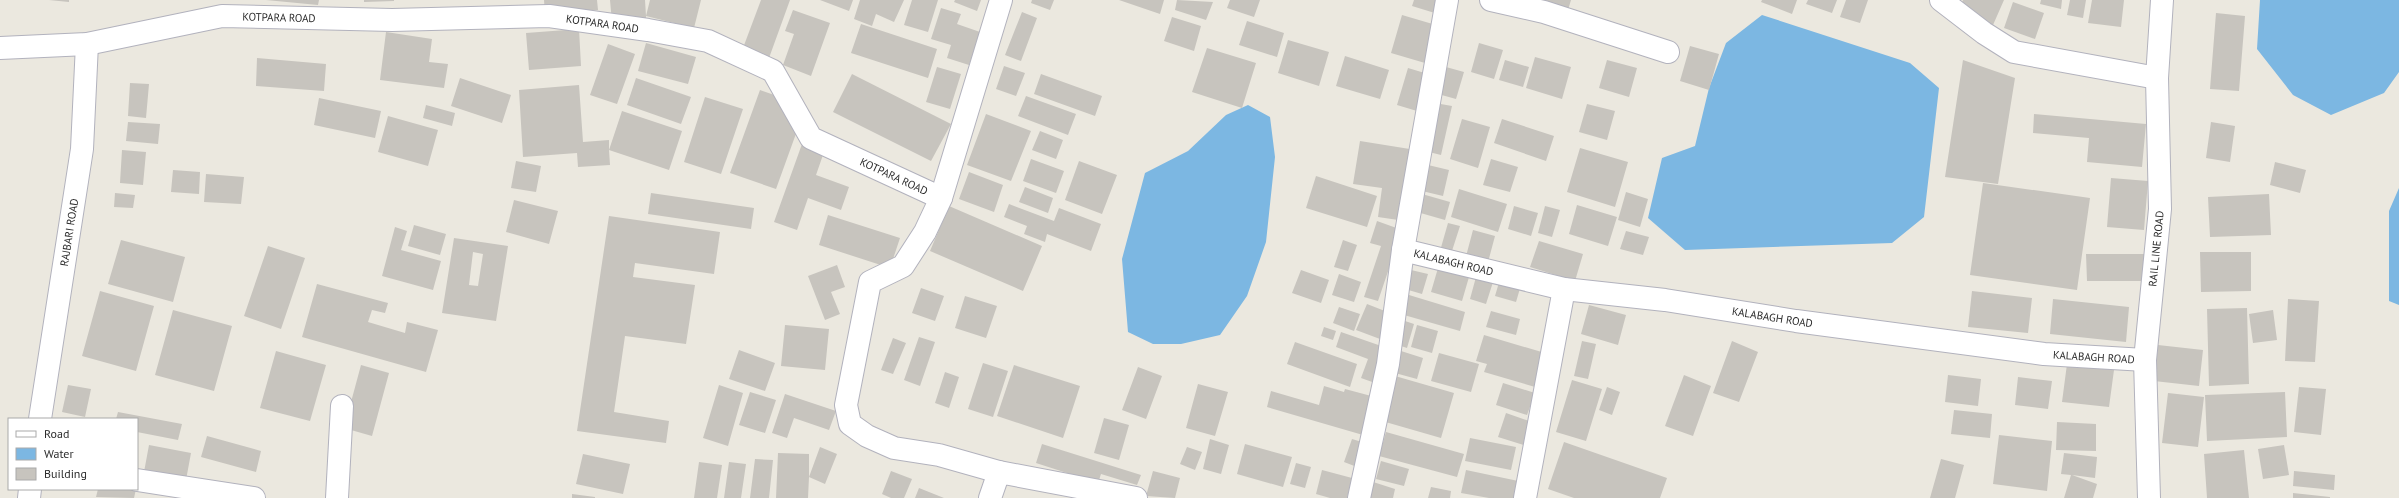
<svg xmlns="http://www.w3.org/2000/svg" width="2399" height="498" viewBox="0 0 2399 498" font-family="'PT Sans',sans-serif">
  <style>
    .water { fill: #7cb7e2 }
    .building { fill: #c7c4be; fill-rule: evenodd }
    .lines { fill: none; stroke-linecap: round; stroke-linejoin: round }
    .street-casing { stroke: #b2b2bd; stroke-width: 24 }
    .secondary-casing { stroke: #b2b2bd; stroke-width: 24 }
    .street { stroke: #fff; stroke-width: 22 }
    .secondary { stroke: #fff; stroke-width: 22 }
    .labels { text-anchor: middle; stroke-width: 4; stroke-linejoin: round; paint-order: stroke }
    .street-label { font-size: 11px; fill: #2b2b2b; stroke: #fff }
  </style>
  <rect width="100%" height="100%" fill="#ebe8df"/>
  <path class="water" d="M2260,0H2399V72L2384,93L2331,115L2293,95L2257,49Z
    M1762,15L1910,63L1939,88L1924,217L1892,243L1685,250L1648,218L1662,158L1695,146L1709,88L1726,43Z
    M1248,105L1270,117L1275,157L1266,242L1247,296L1220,335L1181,344H1153L1128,332L1122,259L1145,173L1188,151L1226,115Z
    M2399,188V305L2389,301V211Z"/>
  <path class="building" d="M49,0H69V2Z
    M266,0H319L318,5Z
    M364,0H394V1L364,2Z
    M544,0H597L598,10L545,14Z
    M610,0H645L646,16L650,0H701L694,28L646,16V20L612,22Z
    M761,0H790L769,58L743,48Z
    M820,0H853L849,11Z
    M860,0H904L894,22L876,14L872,26L854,19Z
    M912,0H938L928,32L904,25Z
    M955,0H981L977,11L954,2Z
    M1032,0H1054L1050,10L1031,3Z
    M1119,0H1164L1160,14Z
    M1177,0L1213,2L1206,20L1175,10Z
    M1230,0H1260L1254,17L1227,8Z
    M1414,0H1442L1438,14L1412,6Z
    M1536,0H1571L1568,10Z
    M1762,0H1797L1792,14L1761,2Z
    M1808,0H1837L1832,13L1806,4Z
    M1846,0H1868L1860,23L1840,17Z
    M1963,0H2004L1993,25L1959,10Z
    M2041,0H2062L2061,9L2040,4Z
    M2070,0H2086L2083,18L2067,15Z
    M2092,0H2124L2121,27L2088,23Z
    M2013,2L2044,13L2035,39L2004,28Z
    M941,8L961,14L957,24L980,32L969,65L947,58L951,45L931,39Z
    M793,10L830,23L811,76L783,65L794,34L785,31Z
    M1022,12L1037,18L1021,61L1005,55Z
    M2216,13L2245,16L2239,91L2210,89Z
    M1402,15L1436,25L1425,63L1391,53Z
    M1172,17L1201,26L1194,51L1164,41Z
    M1247,21L1284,33L1277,57L1239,45Z
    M861,24L937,49L928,78L851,53Z
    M579,29L581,66L529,70L526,33Z
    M386,32L432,39L429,62L448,64L444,88L380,80Z
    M1288,40L1329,52L1319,86L1278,73Z
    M646,43L696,57L688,84L638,71Z
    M1479,43L1503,50L1494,79L1471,72Z
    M608,44L635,54L617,104L590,95Z
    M1690,46L1719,54L1709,90L1680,81Z
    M1207,48L1256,63L1242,108L1192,92Z
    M1345,56L1389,70L1380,99L1336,86Z
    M1535,57L1571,67L1562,99L1526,88Z
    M257,58L326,64L324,91L256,86Z
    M1505,60L1529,67L1523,87L1499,80Z
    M1607,60L1637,68L1629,97L1599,88Z
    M1963,60L2015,78L1998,184L1945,177Z
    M1004,66L1025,73L1016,96L996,89Z
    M937,67L961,74L950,109L926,102Z
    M1446,67L1464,72L1456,99L1438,94Z
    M1408,68L1428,74L1417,111L1397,105Z
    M852,74L951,124L931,161L833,112Z
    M1041,74L1102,96L1095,116L1034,94Z
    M460,78L511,95L502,123L451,106Z
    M636,78L691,97L681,124L627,105Z
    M130,83L149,84L146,118L128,116Z
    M579,85L583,142L609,140V150L622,111L682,131L669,170L609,150L610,165L578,167L577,153L523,157L519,90Z
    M760,90L806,106L776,189L730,173Z
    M1026,96L1076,114L1068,135L1018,116Z
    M705,97L743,109L721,174L684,162Z
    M319,98L381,111L375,138L314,125Z
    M1435,103L1452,106L1441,155L1425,151Z
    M1587,104L1615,111L1607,140L1579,132Z
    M426,105L455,113L452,126L423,118Z
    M986,114L1031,131L1011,181L967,165Z
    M2034,114L2146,124L2142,167L2087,162L2089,138L2033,133Z
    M388,116L438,130L428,166L378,152Z
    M1462,119L1490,127L1478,168L1450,159Z
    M1502,119L1554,136L1546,161L1494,143Z
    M128,122L160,124L158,144L126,141Z
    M2211,122L2235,126L2230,162L2206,158Z
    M1040,131L1063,140L1056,159L1032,150Z
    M1360,141L1416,150L1405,221L1378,217L1382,188L1353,184Z
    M802,144L824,152L816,175L849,187L841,210L808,198L797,230L774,222Z
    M1580,148L1628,162L1615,207L1567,192Z
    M122,150L146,152L143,185L120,183Z
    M1031,159L1064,171L1056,193L1023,181Z
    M1491,159L1518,167L1510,192L1483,185Z
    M516,161L541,166L536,192L511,188Z
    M1079,161L1117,175L1102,214L1065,200Z
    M2275,162L2306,170L2300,193L2270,185Z
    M1428,165L1449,170L1443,196L1422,191Z
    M173,170L200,172L199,194L171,192Z
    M969,172L1003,185L994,212L959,199Z
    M206,174L244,177L241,204L204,202Z
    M1316,176L1377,196L1367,227L1306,208Z
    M2111,178L2148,181L2144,230L2107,227Z
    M1983,183L2090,198L2077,290L1970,275Z
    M1025,187L1053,198L1048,213L1019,202Z
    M1459,189L1507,204L1498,232L1451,217Z
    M1626,192L1648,199L1640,227L1618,220Z
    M115,193L135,195L133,208L114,207Z
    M651,193L754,208L751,229L648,214Z
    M1422,194L1450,202L1445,220L1417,212Z
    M2269,194L2271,235L2210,237L2208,197Z
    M514,200L558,211L549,244L506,232Z
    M1009,204L1054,221L1059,208L1101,224L1091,251L1047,234L1045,242L1024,234L1027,226L1004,217Z
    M1577,205L1617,217L1608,246L1569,234Z
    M949,206L1042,246L1023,291L930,251Z
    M1514,206L1538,213L1531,236L1508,229Z
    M1545,206L1560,210L1552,237L1538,233Z
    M828,215L900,238L890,268L819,245Z
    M609,216L720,232L714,274L635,263L633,277L695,285L686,344L625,336L614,412L669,421L666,443L577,431Z
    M1377,221L1402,230L1378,301L1364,297L1381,246L1370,243Z
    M1448,223L1460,226L1451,254L1440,251Z
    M414,225L446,234L440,255L408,246Z
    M395,227L407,231L401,250L441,261L433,290L382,276Z
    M1473,230L1495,236L1487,266L1465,260Z
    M1626,231L1649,237L1643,255L1620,249Z
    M454,238L508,246L496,321L442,313ZM473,252L483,254L478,286L469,285Z
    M121,240L185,257L173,302L108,284Z
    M1343,240L1357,245L1348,271L1334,267Z
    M1539,241L1583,254L1575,281L1530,267Z
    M268,246L305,258L281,329L244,316Z
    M2200,252H2251V291L2201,292Z
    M2086,254H2148V281H2087Z
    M837,265L845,287L831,292L840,314L825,320L808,276Z
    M1438,268L1469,277L1462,301L1431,292Z
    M1301,270L1329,280L1321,303L1292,293Z
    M1411,270L1428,274L1422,294L1405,289Z
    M1339,274L1361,282L1354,302L1332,295Z
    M1476,277L1493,282L1486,304L1470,299Z
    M1500,279L1521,285L1516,302L1495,296Z
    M317,284L388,303L385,313L372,310L368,322L405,333L407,322L438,330L426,372L302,337Z
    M921,288L944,296L935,321L912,313Z
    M100,291L154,306L136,371L82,356Z
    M1972,291L2032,298L2028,333L1968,327Z
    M1409,295L1465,312L1460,331L1404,315Z
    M965,296L997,306L986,338L955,328Z
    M2053,299L2129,307L2126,342L2050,334Z
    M2288,299L2319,301L2315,362L2285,361Z
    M1367,304L1390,313L1380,339L1356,330Z
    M1589,305L1626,315L1618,345L1581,334Z
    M1339,307L1360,314L1354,331L1333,323Z
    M2247,308L2249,384L2209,386L2207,309Z
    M173,310L232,326L214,391L155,375Z
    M2273,310L2277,340L2253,343L2249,314Z
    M1491,311L1520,319L1516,335L1486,327Z
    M1402,320L1414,324L1407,348L1395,344Z
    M785,325L829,329L825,370L781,366Z
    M1417,325L1438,331L1432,353L1411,347Z
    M1324,327L1336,331L1333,340L1321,336Z
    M1341,332L1387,348L1375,383L1361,378L1368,359L1336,347Z
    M1484,335L1545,353L1535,387L1484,372L1487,364L1476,361Z
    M919,337L935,342L920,386L904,380Z
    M893,338L906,343L893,374L881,370Z
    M1582,341L1596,344L1588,379L1574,376Z
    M1732,341L1758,352L1739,402L1713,393Z
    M1295,342L1357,364L1350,387L1287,364Z
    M2158,345L2203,350L2199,386L2154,381Z
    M739,350L775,363L765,391L729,379Z
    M276,351L326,365L310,421L260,408Z
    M1401,351L1423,358L1417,379L1395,373Z
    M1439,353L1479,364L1471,392L1431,381Z
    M983,363L1008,371L993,417L968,409Z
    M2067,364L2114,370L2109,407L2062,402Z
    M361,365L389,373L372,436L344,428Z
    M1014,365L1080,386L1063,438L997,416Z
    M1138,367L1162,376L1146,419L1122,410Z
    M945,372L959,377L949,408L935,403Z
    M1684,375L1711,386L1693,436L1665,426Z
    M1948,375L1981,379L1978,406L1945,402Z
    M1395,376L1454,393L1441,438L1382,421Z
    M2018,377L2052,381L2048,409L2015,405Z
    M1572,380L1602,389L1586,441L1556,432Z
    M1503,383L1535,393L1527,415L1496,405Z
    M1198,384L1228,392L1215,436L1186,428Z
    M68,385L91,389L85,417L62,412Z
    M719,385L743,393L728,446L703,438Z
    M1324,386L1344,392L1345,389L1375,397L1363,435L1267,407L1271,391L1319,405Z
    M1607,387L1620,392L1612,415L1599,410Z
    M2299,387L2326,389L2321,435L2294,432Z
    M750,392L776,400L765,433L739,425Z
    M2285,392L2287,437L2207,441L2205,395Z
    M2168,393L2204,397L2198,447L2162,443Z
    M785,394L836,411L829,430L794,418L787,438L772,433Z
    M1954,410L1992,414L1990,438L1951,434Z
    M118,412L182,424L178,440L137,432V419H116Z
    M1506,413L1535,423L1527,446L1498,437Z
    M1104,418L1129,425L1119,460L1094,453Z
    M2057,422L2096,424V451L2056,450Z
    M1386,432L1464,454L1457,477L1379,456Z
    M1999,435L2052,441L2047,491L1993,484Z
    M207,436L261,451L256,472L201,457Z
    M1470,438L1516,447L1511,470L1465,461Z
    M1210,439L1229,445L1221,474L1203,469Z
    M1352,439L1365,443L1357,467L1344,462Z
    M1564,442L1667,478L1660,498H1574L1548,489Z
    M1042,444L1141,475L1137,485L1101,474L1098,483L1036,463Z
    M1245,444L1292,457L1283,487L1237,474Z
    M149,445L191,453L186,480L144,472Z
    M2284,445L2289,475L2263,479L2258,449Z
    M820,447L837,454L825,484L809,477L808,498H776L778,453L809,454V477Z
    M1187,447L1202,452L1195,470L1180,464Z
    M2244,450L2249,498H2207L2204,454Z
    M2064,453L2097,457L2095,478L2072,475L2097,484L2093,498H2064L2071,475L2061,474Z
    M583,454L630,464L623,494L576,484Z
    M755,459L773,460L769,498H750Z
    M1941,459L1964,465L1955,498H1930Z
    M1381,461L1409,469L1404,486L1376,479Z
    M699,462L722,465L717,498H694Z
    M729,462L746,464L741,498H724Z
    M1296,463L1311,467L1305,488L1290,484Z
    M1322,470L1352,478L1347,498H1330L1316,494Z
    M1466,470L1523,482L1520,498H1489L1461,493Z
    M891,471L912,479L904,498H891L882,494Z
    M1153,471L1180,478L1175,498L1146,496Z
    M2294,471L2335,475L2334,490L2293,486Z
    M1370,481L1395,489L1393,498H1365Z
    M1431,487L1451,491L1450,498H1428Z
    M919,488L944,498H915Z
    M98,489H136L134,498L96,497Z
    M2293,493L2330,497V498H2293Z
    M572,494L595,497V498H572Z"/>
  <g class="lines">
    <g class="street-casing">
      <g id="street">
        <path d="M1491,0L1544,12L1668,52"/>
        <path d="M1941,0L1984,33L2014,52L2157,78"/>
        <path id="s1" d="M0,48L87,44L222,16L392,20L549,16L648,30L708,41L773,71L811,138L941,198L1001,0"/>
        <path d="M941,198L925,232L903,266L870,282L846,405L850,424L867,436L894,448L939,455L999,472"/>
        <path id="s2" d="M1403,250L1564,289L1665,300L1796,321L2044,354L2145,360"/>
        <path id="s3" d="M40,419L82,149L87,44"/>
        <path d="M137,480L254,498"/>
        <path d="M29,498L30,489"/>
        <path d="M337,498L342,406"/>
        <path d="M990,498L999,472L1136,498"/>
        <path d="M1359,498L1388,364L1403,250L1447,0"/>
        <path d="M1525,498L1564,289"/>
      </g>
    </g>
    <g class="secondary-casing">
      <g id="secondary">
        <path id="s4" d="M2149,498L2145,360L2160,209L2157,78L2162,0"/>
      </g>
    </g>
    <use href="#street" class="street"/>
    <use href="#secondary" class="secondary"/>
  </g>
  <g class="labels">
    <g class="street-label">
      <text dy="4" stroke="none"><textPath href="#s1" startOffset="282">KOTPARA ROAD</textPath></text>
      <text dy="4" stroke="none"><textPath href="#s1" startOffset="606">KOTPARA ROAD</textPath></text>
      <text dy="4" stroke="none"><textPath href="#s1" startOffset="953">KOTPARA ROAD</textPath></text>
      <text dy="4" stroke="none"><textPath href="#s3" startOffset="189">RAJBARI ROAD</textPath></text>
      <text dy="4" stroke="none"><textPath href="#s4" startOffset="250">RAIL LINE ROAD</textPath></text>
      <text dy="4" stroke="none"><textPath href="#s2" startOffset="52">KALABAGH ROAD</textPath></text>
      <text dy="4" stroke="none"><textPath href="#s2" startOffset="376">KALABAGH ROAD</textPath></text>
      <text dy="4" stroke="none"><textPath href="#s2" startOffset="700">KALABAGH ROAD</textPath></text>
    </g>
  </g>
  <rect x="8" y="418" width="130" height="72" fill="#ffffff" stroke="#aaaaaa"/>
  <rect x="16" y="431" width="20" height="6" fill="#ffffff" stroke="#aaaaaa"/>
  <text x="44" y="438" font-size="12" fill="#2b2b2b">Road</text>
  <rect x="16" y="448" width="20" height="12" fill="#7cb7e2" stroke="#aaaaaa"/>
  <text x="44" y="458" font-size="12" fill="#2b2b2b">Water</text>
  <rect x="16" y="468" width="20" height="12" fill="#c7c4be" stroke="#aaaaaa"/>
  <text x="44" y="478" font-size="12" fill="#2b2b2b">Building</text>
</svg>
